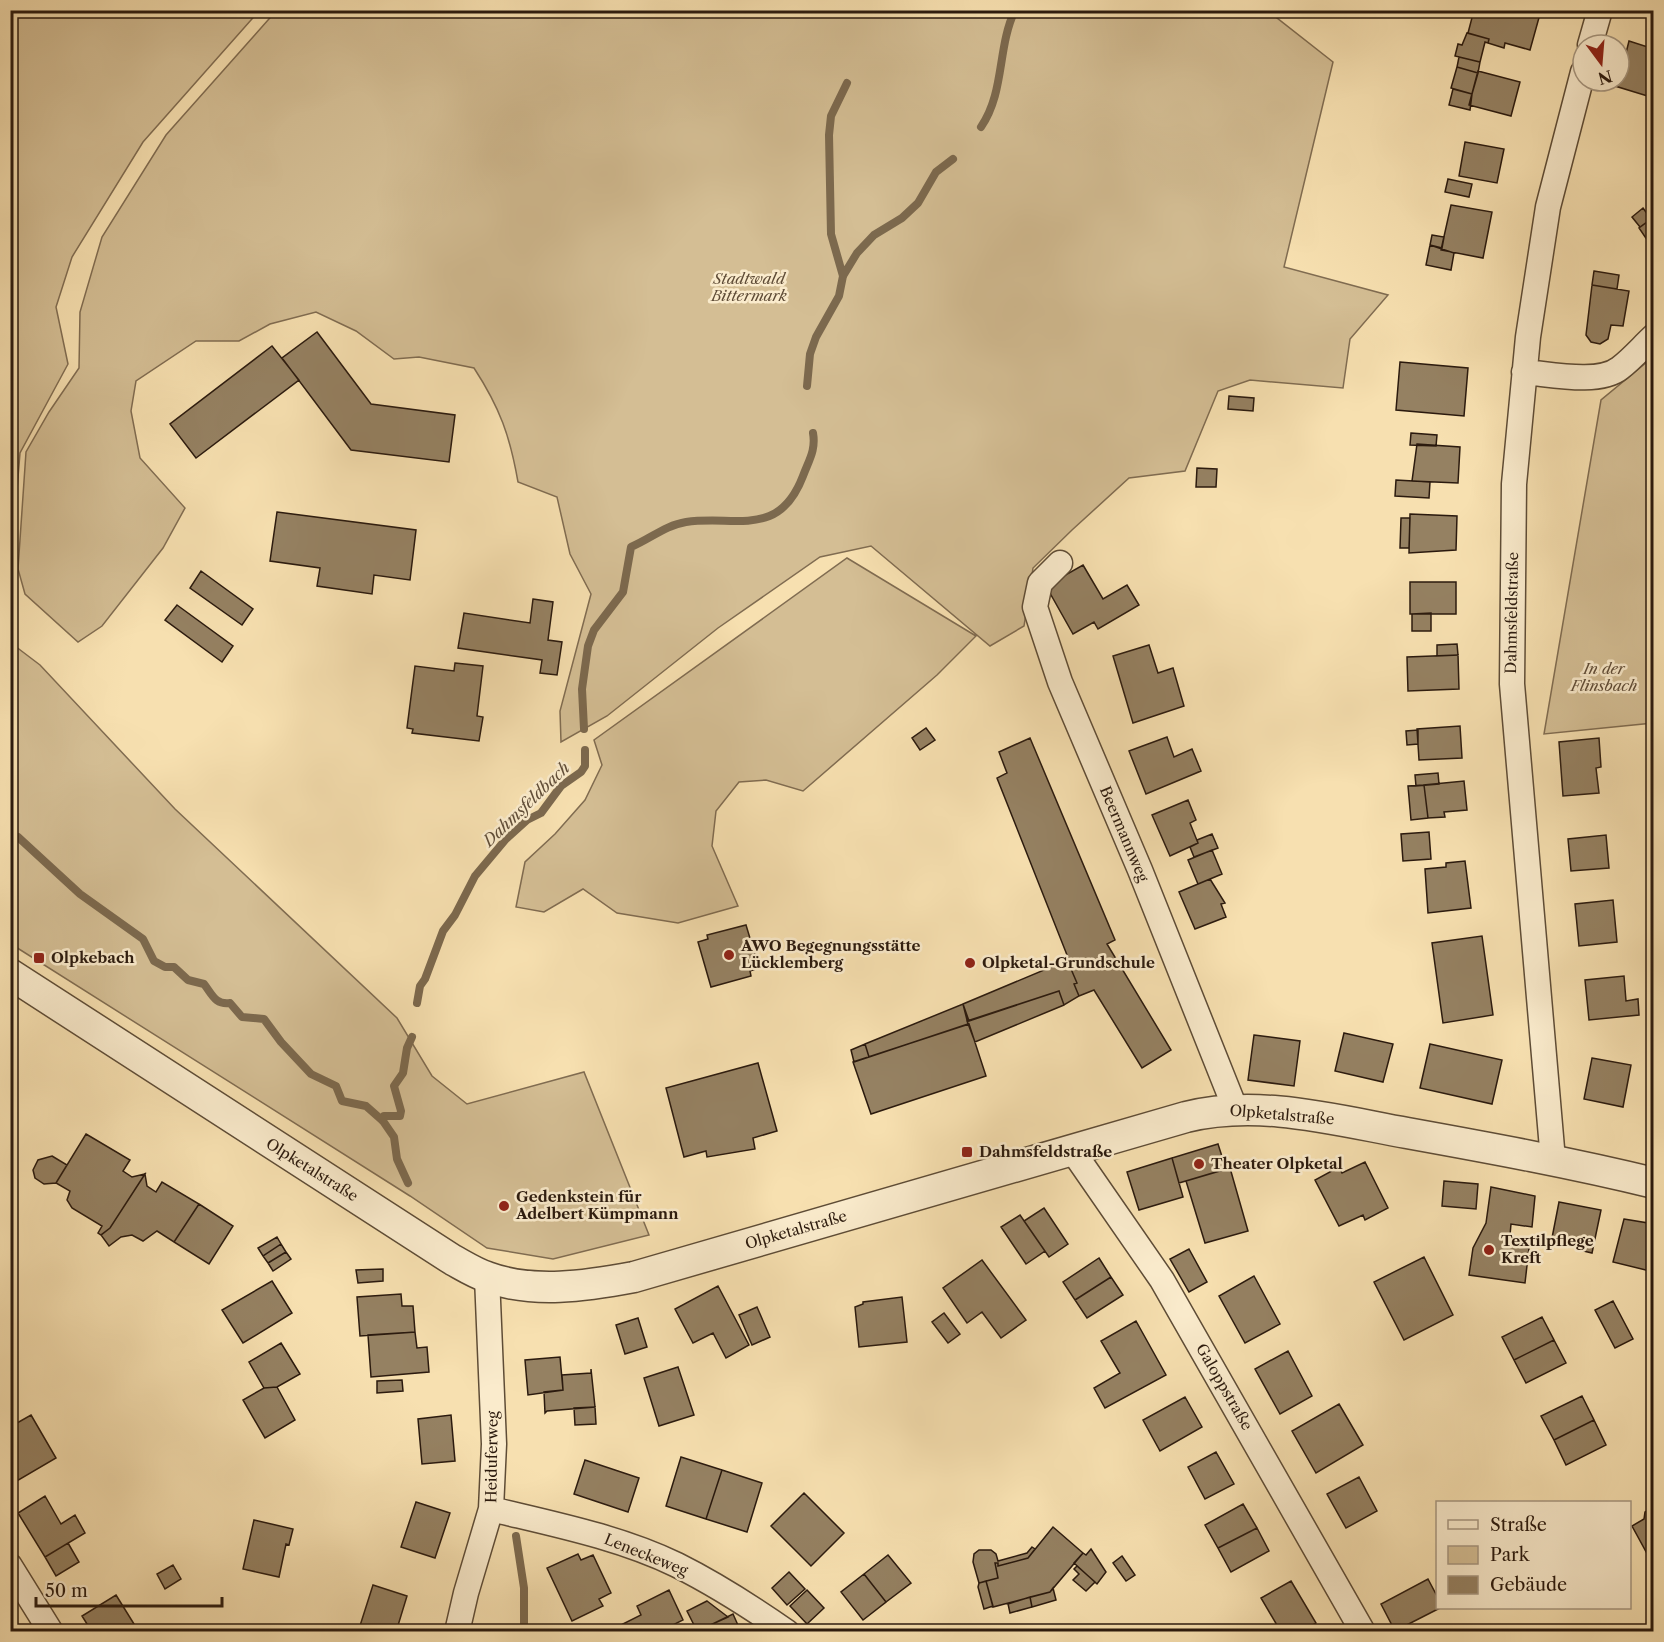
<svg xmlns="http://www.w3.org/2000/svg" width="1664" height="1642" viewBox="0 0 1664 1642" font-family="'Libre Caslon Text',serif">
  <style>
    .green { fill: #d4be94; stroke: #806c51; stroke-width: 1.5 }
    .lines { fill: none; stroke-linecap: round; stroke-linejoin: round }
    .stream { stroke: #7c694e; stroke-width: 8 }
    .building { fill: #958162; stroke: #2b1a0e; stroke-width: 1.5 }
    .minor-casing { stroke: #5e4c36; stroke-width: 27 }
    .tertiary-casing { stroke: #5e4c36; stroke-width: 33 }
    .minor { stroke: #faebcc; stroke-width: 24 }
    .tertiary { stroke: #faebcc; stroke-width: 30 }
    .poi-dot { fill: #8f2418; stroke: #faebcc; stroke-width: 2 }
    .labels { text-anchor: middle; stroke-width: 5; stroke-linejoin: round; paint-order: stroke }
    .park-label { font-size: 15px; font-style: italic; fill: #5e4b36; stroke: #faebcc }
    .street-label { font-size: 15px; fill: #2b1a0e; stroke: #faebcc }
    .poi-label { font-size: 15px; font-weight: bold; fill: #2b1a0e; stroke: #faebcc; text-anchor: start }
    .water-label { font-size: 16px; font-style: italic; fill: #614e39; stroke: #faebcc }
  </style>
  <rect width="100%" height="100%" fill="#f7e0b0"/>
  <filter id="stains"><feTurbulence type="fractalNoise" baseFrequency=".00333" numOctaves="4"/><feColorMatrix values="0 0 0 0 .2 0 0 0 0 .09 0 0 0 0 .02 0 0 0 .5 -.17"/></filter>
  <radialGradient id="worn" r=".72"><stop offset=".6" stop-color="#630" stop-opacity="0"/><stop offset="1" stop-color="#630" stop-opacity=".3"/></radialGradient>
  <path class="green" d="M11,10L259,11L143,142L72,257L56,307L68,364L20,453L11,563Z
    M276,11H1268L1333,62L1284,267L1388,295L1350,339L1343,388L1250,380L1218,391L1185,471L1129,478L1072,530L1033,568L1024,626L990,646L871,546L820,557L718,628L607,716L561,742L560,711L591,594L570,554L557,497L518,482C510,436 500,408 474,368L419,357L394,359L356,331L316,312L270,324L239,341H196L136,381L131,411L140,458L185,508L163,548L102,626L78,642L25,594L18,569L26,452L49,412L79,368L80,312L102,237L166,135Z
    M1653,357V723L1544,734L1601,400Z
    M847,558L976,636L937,675L803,791L766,780L739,782L716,811L712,846L738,906L678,923L617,913L583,889L544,912L516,907L525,862L555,834L585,800L602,765L594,740Z
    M11,643L40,665L175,809L397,1018L432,1076L467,1104L584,1072L649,1235L553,1259L487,1248L410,1196L11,944Z"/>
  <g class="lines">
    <path class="stream" d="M981,127C1005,92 997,48 1015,10
      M843,276L831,234L829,135L831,116L847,83
      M807,386L810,354L816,337L839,296L843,276L857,253L874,235L902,218L918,203L936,172L953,159
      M584,729L582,689L588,646L594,630L623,592L631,547C650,539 666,525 686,522C736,515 779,539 803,476C809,460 816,450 813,433
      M18,837L80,894L143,939L154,961L165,967H174L188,980L204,984C212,994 215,1005 230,1003L242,1017L264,1019L281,1042L311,1074L336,1086L342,1101L366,1106L383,1121L394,1137L397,1159L408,1183
      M417,1003L420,986L425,979L443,931L455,915L475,876L506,839L527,820L541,813L561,786L581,772L585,766V750
      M383,1121L384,1116H400L401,1111L394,1086L403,1073L407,1048L412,1037
      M516,1536L524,1588V1632"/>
  </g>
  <path class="building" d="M1474,10H1527L1540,14L1530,50L1505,43L1504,48L1488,43L1489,39L1468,33Z
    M1467,33L1489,39L1488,43L1485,42L1480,62L1455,56L1458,44L1462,45Z
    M1629,41L1654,49V98L1615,86L1619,81Z
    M1459,57L1480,62L1478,73L1457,67Z
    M1457,67L1478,73L1472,94L1451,88Z
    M1478,71L1520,82L1511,116L1469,105Z
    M1453,89L1472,94L1470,110L1449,105Z
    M1465,142L1504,149L1497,183L1459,176Z
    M1448,179L1472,184L1469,197L1445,192Z
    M1451,205L1492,212L1483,258L1441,250Z
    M1643,208L1651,219L1640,227L1632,217Z
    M1654,217V250L1639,228Z
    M1432,235L1444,237L1442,248L1430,245Z
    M1430,245L1454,253L1451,270L1426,265Z
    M1594,271L1619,275L1617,289L1592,285Z
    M1592,285L1629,291L1623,326L1611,325L1608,339L1600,344L1591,342L1586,335Z
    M317,332L371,404L455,415L449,462L351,450L282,358Z
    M272,346L299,380L196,458L170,424Z
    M1400,362L1468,368L1464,416L1396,410Z
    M1229,396L1254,398L1253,411L1228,409Z
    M1411,433L1437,435L1436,446L1410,445Z
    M1417,444L1460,447L1458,483L1412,481Z
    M1197,468L1217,469L1216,487H1196Z
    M1396,480L1430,482L1429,498L1395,496Z
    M277,512L416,530L410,580L374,575L372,594L317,586L320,568L270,561Z
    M1410,514L1457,516L1456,550L1409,553Z
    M1401,518H1410L1409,548H1400Z
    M1083,565L1103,599L1127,585L1139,605L1098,629L1094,622L1073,634L1046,586Z
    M201,571L253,609L242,625L190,588Z
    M1410,582H1456V614H1410Z
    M533,599L553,602L548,640L562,642L557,675L540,673L542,660L458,648L464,613L530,623Z
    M177,605L233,646L222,662L165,620Z
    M1431,613V631H1412V614Z
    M1457,644L1458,655L1437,656V645Z
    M1149,645L1158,673L1173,668L1184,706L1133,723L1113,656Z
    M1458,655L1459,689L1408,691L1407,657Z
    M455,663L483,666L477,716L483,717L479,741L412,733L413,729L407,728L415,666L454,671Z
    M1460,726L1462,758L1419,760L1417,729Z
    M926,728L935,740L920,750L912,738Z
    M1418,730V744L1407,745L1406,731Z
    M1167,737L1174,757L1192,749L1201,771L1146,794L1129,751Z
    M1030,738L1115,940L1107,944L1171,1050L1142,1068L1094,990L1079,996L1074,984L1077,983L1068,962H1063L1069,960L997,778L1007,773L999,752Z
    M1599,738L1601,767L1596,768L1599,793L1563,796L1559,742Z
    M1438,773L1439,784L1416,786L1415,775Z
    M1464,781L1467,810L1444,812L1445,817L1428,818L1424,785Z
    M1424,785L1428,818L1411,820L1408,786Z
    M1188,800L1196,820L1190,823L1198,843L1170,856L1152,815Z
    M1429,832L1431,859L1403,861L1401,834Z
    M1212,834L1218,848L1194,857L1190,847L1198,843L1197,840Z
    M1606,835L1609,868L1571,871L1568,839Z
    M1212,850L1222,874L1198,884L1188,860Z
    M1465,861L1471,908L1428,913L1425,869L1446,867V863Z
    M1210,879L1225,903L1221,904L1226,917L1195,929L1179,892Z
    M1613,900L1617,942L1579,946L1575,904Z
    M746,925L759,968L750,971L751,976L711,987L698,942L708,939L707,935Z
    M1482,936L1493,1015L1443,1023L1432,943Z
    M1063,962H1068L1077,983L1074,984L1079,996L1064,1005L1059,991L969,1021L963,1004Z
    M1624,976L1626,1001L1638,999L1639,1015L1589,1020L1585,980Z
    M1059,991L1064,1005L975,1042L967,1021Z
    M963,1004L968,1024L869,1057L865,1044Z
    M969,1024L986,1076L871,1114L853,1062Z
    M1344,1033L1393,1044L1383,1082L1335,1071Z
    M1254,1035L1300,1041L1294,1086L1248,1080Z
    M865,1044L869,1057L854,1062L851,1050Z
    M1430,1044L1502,1060L1492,1104L1420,1088Z
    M1592,1058L1631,1065L1623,1107L1584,1099Z
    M758,1063L777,1131L753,1138L755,1149L707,1157L706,1151L684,1157L666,1088Z
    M86,1134L130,1160L123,1171L132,1177L145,1174L110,1228L101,1235L98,1233L102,1226L72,1208L67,1200L70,1191L56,1183Z
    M1218,1144L1226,1169L1179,1183L1172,1158Z
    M52,1156L67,1165L56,1183L44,1184L35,1178L33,1170L38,1160Z
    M1172,1158L1183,1197L1139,1210L1127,1172Z
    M1365,1162L1388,1208L1365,1220L1363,1215L1339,1226L1315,1180L1339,1167L1342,1173Z
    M1230,1168L1248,1231L1205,1243L1186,1181Z
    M145,1174L147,1186L156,1192L162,1182L199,1204L174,1242L157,1231L143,1241L132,1235L121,1237L109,1246L101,1235L110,1228Z
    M1444,1181L1478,1184L1476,1209L1442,1206Z
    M1491,1187L1535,1196L1532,1227L1511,1224L1509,1246L1529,1248L1525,1283L1469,1275L1473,1248L1486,1223Z
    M1559,1202L1601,1210L1592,1253L1575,1249L1576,1243L1552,1238Z
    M199,1204L233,1226L209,1264L174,1242Z
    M1044,1208L1068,1244L1049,1257L1024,1221Z
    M1020,1215L1045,1251L1026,1264L1001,1227Z
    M1624,1219L1654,1224V1272L1613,1262Z
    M277,1237L281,1244L263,1256L258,1248Z
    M281,1244L286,1252L268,1263L263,1256Z
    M1189,1249L1207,1282L1189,1292L1170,1259Z
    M286,1252L291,1259L273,1271L268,1263Z
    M1424,1257L1453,1315L1404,1340L1374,1282Z
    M1099,1258L1111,1277L1075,1300L1063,1282Z
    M982,1260L1026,1320L1001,1338L982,1312L967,1323L943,1288Z
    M383,1269V1281L358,1283L356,1270Z
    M1254,1276L1280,1324L1245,1343L1219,1296Z
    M1111,1277L1123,1295L1087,1318L1075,1300Z
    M272,1281L292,1313L243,1343L222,1310Z
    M718,1286L749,1345L726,1358L713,1333L693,1343L675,1309Z
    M401,1294L402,1306H413L415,1332L360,1336L357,1297Z
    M902,1297L907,1342L859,1347L855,1307L863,1304V1302Z
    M1613,1301L1633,1339L1615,1348L1595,1310Z
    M757,1307L770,1337L752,1345L739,1315Z
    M944,1313L960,1334L948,1343L932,1322Z
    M1542,1317L1554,1340L1514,1360L1502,1337Z
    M638,1318L647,1347L625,1354L616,1325Z
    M1136,1321L1166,1375L1105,1408L1094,1388L1120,1373L1101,1341Z
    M415,1332L417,1348L427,1347L429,1372L371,1377L368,1335Z
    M1554,1340L1566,1363L1526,1383L1514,1360Z
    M281,1343L300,1374L277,1387L264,1388L249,1362Z
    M1288,1351L1312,1396L1280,1414L1255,1369Z
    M560,1357L563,1390L528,1395L525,1360Z
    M678,1367L694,1415L659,1426L644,1378Z
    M591,1369L595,1407L547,1411L545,1413L544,1392L563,1390L562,1375L591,1373Z
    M402,1380L403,1391L377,1393V1381Z
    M277,1387L295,1420L265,1438L243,1400L264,1388Z
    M1582,1396L1594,1420L1554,1440L1541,1416Z
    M1185,1397L1202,1427L1160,1451L1143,1420Z
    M1339,1404L1363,1445L1316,1473L1292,1431Z
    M595,1407L596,1424L575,1425L574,1408Z
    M31,1415L56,1458L10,1485V1427Z
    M451,1415L455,1461L422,1464L418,1419Z
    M1594,1420L1606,1445L1566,1465L1554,1440Z
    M1216,1452L1234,1484L1205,1499L1188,1467Z
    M681,1457L722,1470L706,1519L666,1506Z
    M585,1460L639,1478L628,1512L574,1494Z
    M722,1470L762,1483L747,1532L706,1519Z
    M1359,1477L1377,1511L1346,1528L1327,1494Z
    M804,1493L844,1533L811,1566L771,1526Z
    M45,1496L61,1524L75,1515L85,1533L45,1557L18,1513Z
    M416,1502L450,1513L435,1558L401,1547Z
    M1243,1504L1257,1528L1218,1548L1205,1525Z
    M1654,1507V1557L1650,1559L1632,1526L1644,1519L1645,1512Z
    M254,1520L293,1529L289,1545L286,1544L279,1577L243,1569Z
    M1053,1527L1083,1553L1050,1592L993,1607L986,1581L998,1578L995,1563H998V1566L1028,1558Z
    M1257,1528L1269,1551L1231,1572L1218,1548Z
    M68,1543L79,1562L56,1576L45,1557Z
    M1032,1547L1035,1549L1028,1558L998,1566V1563H995L998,1578L979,1583L973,1562L974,1554L979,1550H991L996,1554L998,1561L1027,1553Z
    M1091,1549L1106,1572L1097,1584L1074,1563L1083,1553L1086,1555Z
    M578,1554L581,1560L593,1555L611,1593L599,1599L603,1606L572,1621L547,1568Z
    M888,1555L911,1583L886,1602L864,1574Z
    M1122,1556L1135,1575L1126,1581L1113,1563Z
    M173,1565L181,1579L165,1589L157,1574Z
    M1077,1566L1095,1582L1086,1591L1073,1580L1079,1574L1074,1569Z
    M789,1572L805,1589L787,1605L772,1588Z
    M864,1574L886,1602L863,1620L841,1592Z
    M1428,1579L1438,1598V1608H1440L1395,1631L1381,1604Z
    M986,1581L993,1606L984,1609L978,1587L979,1583Z
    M1291,1581L1316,1623L1301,1632H1281L1261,1598Z
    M373,1585L407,1596L396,1632H358Z
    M1053,1588L1056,1600L1032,1607L1030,1597L1050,1592Z
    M669,1590L683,1620L659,1632H607L641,1615L637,1606Z
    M807,1590L824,1608L807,1624L790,1606Z
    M116,1595L139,1632H92L82,1616Z
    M1030,1597L1032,1607L1010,1613L1008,1604Z
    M707,1601L728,1617L697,1631L687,1611Z
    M733,1614L741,1632H704L702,1629Z"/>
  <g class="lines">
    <g class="minor-casing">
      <path id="minor" d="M1590,45L1600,10
        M1524,372C1550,374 1599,385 1620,368C1632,359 1643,346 1654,336
        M1060,563L1040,583L1035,607L1060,682L1140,870L1235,1108
        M1072,1150L1162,1280L1363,1632
        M1553,1160L1512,684L1514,484L1528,337L1548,207L1583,72
        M491,1509C553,1524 619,1537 677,1565C715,1584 751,1607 787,1632
        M10,1566L51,1632
        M457,1632L466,1593L491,1509L494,1444L487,1277"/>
    </g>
    <g class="tertiary-casing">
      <path id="tertiary" d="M10,974L453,1260C464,1266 475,1273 487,1277C533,1294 586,1286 634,1277L1186,1117C1259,1099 1335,1120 1407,1133C1490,1148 1572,1163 1654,1183"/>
    </g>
    <use href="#minor" class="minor"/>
    <use href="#tertiary" class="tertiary"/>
  </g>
  <g class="poi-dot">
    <circle cx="729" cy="955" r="6"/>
    <rect x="33" y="952" width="12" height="12" rx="3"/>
    <circle cx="970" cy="963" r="6"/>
    <rect x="961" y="1146" width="12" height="12" rx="3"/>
    <circle cx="1199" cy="1164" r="6"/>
    <circle cx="504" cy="1206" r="6"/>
    <circle cx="1489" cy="1250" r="6"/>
  </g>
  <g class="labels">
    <g class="park-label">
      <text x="749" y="284">Stadtwald<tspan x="749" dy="17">Bittermark</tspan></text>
      <text x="1604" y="674">In der<tspan x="1604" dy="17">Flinsbach</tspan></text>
    </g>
    <g class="street-label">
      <text transform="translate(1512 613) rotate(-89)" y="5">Dahmsfeldstraße</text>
      <text transform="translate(1124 834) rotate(67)" y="5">Beermannweg</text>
      <text transform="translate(1282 1115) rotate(5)" y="5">Olpketalstraße</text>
      <text transform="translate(312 1170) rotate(32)" y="5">Olpketalstraße</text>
      <text transform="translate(796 1230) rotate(-16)" y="5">Olpketalstraße</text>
      <text transform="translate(1224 1387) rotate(60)" y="5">Galoppstraße</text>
      <text transform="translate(492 1457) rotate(-89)" y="5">Heiduferweg</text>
      <text transform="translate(646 1555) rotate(22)" y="5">Leneckeweg</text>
    </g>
    <g class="poi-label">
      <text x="741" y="951">AWO Begegnungsstätte<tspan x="741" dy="17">Lücklemberg</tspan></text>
      <text x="51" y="963">Olpkebach</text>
      <text x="982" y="968">Olpketal-Grundschule</text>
      <text x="979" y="1157">Dahmsfeldstraße</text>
      <text x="1211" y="1169">Theater Olpketal</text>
      <text x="516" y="1202">Gedenkstein für<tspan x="516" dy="17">Adelbert Kümpmann</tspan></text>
      <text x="1501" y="1246">Textilpflege<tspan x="1501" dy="17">Kreft</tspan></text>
    </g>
    <g class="water-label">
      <text transform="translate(526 804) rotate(-44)" y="6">Dahmsfeldbach</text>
    </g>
  </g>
  <rect width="1664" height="1642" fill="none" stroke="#f7e0b0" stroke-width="36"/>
  <rect x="12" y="12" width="1640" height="1618" fill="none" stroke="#2b1a0e" stroke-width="3"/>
  <rect x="18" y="18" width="1628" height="1606" fill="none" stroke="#2b1a0e" stroke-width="1.5"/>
  <rect x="1436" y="1501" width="195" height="108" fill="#faebcc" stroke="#a79780" stroke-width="1.5"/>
  <rect x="1448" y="1520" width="30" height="9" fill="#faebcc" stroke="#a79780" stroke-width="1.5"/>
  <text x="1490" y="1531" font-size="18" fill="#2b1a0e">Straße</text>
  <rect x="1448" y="1546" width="30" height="18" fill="#d4be94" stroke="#a79780" stroke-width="1.5"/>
  <text x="1490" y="1561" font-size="18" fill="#2b1a0e">Park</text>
  <rect x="1448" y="1576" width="30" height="18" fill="#958162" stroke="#a79780" stroke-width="1.5"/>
  <text x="1490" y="1591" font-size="18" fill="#2b1a0e">Gebäude</text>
  <g transform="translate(1601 63) rotate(164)"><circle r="28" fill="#faebcc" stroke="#a79780" stroke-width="1.5"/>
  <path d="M0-4.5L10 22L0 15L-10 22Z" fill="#8f2418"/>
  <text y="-9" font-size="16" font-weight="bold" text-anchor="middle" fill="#2b1a0e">N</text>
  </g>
  <path d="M36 1597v9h186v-9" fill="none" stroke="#2b1a0e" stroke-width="3"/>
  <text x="45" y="1597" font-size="18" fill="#2b1a0e" stroke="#faebcc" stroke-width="4.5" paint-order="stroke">50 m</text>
  <rect width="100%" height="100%" filter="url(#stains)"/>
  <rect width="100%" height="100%" fill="url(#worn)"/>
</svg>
